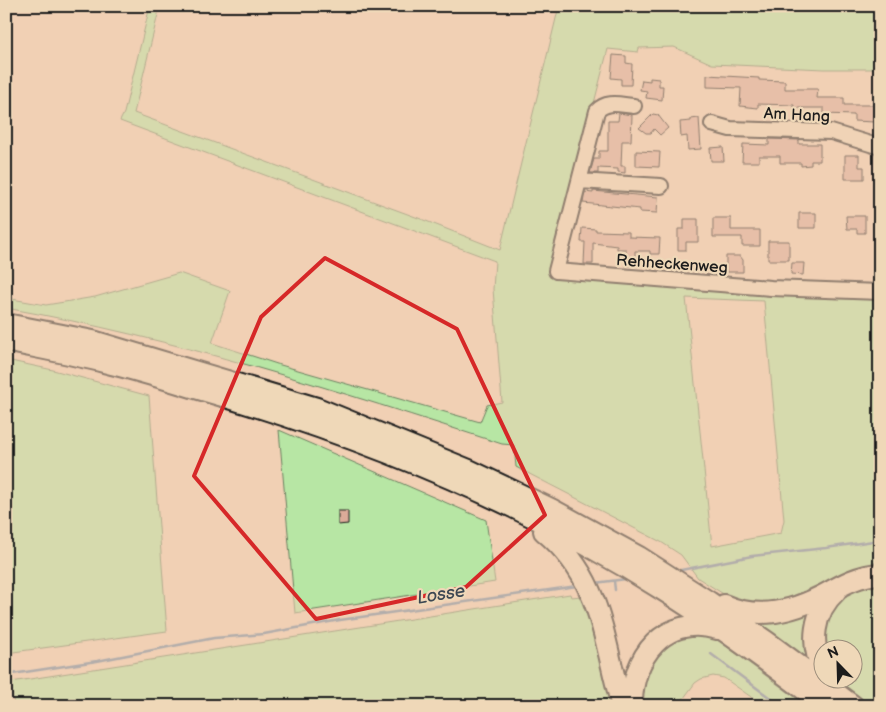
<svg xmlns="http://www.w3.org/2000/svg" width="886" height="712" viewBox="0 0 886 712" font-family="'Balsamiq Sans',sans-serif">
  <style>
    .green { fill: #b7e6a4; stroke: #6a8160; fill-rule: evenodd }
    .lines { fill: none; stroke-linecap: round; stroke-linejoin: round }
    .stream { stroke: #68849f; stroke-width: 2.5 }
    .building { fill: #dcab99; stroke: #1c1c1c }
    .minor-casing { stroke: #1c1c1c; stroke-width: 18 }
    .highway-casing { stroke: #1c1c1c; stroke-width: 24 }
    .minor { stroke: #efd8b8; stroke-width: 14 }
    .highway { stroke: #efd8b8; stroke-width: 20 }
    .marked { fill: none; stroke: #d62828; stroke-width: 4; stroke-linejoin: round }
    .labels { text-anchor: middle; stroke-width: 4.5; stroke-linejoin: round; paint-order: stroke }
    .street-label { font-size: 16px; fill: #1c1c1c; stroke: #efd8b8 }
    .water-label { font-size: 18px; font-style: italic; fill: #3c4752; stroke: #efd8b8 }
  </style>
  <rect width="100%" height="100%" fill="#f1d0b4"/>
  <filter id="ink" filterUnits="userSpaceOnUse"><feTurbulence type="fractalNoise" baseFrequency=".02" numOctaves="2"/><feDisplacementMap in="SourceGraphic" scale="10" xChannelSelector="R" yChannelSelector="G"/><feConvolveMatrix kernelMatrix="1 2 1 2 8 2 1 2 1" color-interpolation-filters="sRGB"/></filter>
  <g filter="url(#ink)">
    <path class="green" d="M150,6H160L134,113L421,219L500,250L559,6H880V69H824L712,64L674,47L639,48L638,52L608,49L549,277L776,292L880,296V565L834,578L776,603L752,602L725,595L698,578L681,555L661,542L516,467L514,445L502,444C339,391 175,338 6,308V298L46,305L95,297L179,273L230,291L212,343L277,364L480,422L487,405L502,402L493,289L495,261L120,121L124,113ZM686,298L764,301L784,520L781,533L712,546Z
      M6,360L53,370L149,396L167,631L6,653Z
      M279,430L486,520L495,582L295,613Z
      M880,579V706H868L847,689L838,680H854V650H824V621L840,596Z
      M570,594L571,597L582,596L594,627L613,706H14L11,682Z
      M813,601L820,670L743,614Z
      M688,635L710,637L719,641L807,706H764L724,678L713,676L701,679L695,683L678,706H642C642,684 646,658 666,645C673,641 681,638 688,635Z"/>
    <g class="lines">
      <path class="stream" d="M676,571L752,556L826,548L880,540
        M614,581L615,590
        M595,583L626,579
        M711,654L781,706
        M6,675L97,661L214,638L264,634L340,620L577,586"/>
    </g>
    <path class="building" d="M613,55L626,56V63L632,64L631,85H621V79L611,78Z
      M707,75L759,78V80L785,81V89H818L817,98H844V105H875L874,122L854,121V115L824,114V108H794V105L758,104V108L740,106L741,88L707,87Z
      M650,78L659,79V86H663L662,100L646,98L647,91L640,90L642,80L650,81Z
      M619,113L632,115L631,141H622L621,166H625V173L618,172V169L598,168V173H590L594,159H599V151H608V121H618Z
      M653,114L658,115L668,128L660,135L654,129L651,133H646L639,128Z
      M699,118L701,149L688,150L687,136L681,137L680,122L691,121V119Z
      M769,139L799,140V144H820V161H811V165L801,166V163H780V156H759V162H742L743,144L769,145Z
      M723,147L724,161H711L710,148Z
      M636,151L660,152L659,167L636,166Z
      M845,155H859V167H864V179H845Z
      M593,191L658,197L657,213L640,212V209L583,203L585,192L593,193Z
      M799,213H816V228H799Z
      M846,216H865V233H857V229H847Z
      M713,218H731V230H760V246H742V237H713Z
      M684,219H698V242H686V250H678V229H684Z
      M582,228L596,229V231L629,232V237L660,238L659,254H650V251H635V265L626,266V249H617V246L593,243V264H584L585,242H581Z
      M768,241H789V260H768Z
      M726,256H740L743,260V272H726Z
      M792,263H804L803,275L791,274Z
      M338,511H348V524L338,525Z"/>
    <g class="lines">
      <g class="minor-casing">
        <path id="minor" d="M634,106C621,105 607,100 597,111L556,271L771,288L880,292
          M712,124L730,129L831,132L880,147
          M579,181L661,186"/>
      </g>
      <g class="highway-casing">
        <path id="highway" d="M6,324L93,341L317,408L469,470L551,509L639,557L709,602L767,642L853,706
          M6,341C39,348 72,354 104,362C134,369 163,378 192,387C356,434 518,498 663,590C719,625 773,665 826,706
          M544,531C603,580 602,638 622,706
          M724,605C757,620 791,612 822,596C840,586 858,575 880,574
          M824,671C809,645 813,612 836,591
          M632,706C631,657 665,614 717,629"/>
      </g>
      <use href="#minor" class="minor"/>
      <use href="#highway" class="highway"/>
    </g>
  </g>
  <path d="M0 0H886V712H0ZM325,258L457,329L545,515L466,587L316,619L194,476L261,317Z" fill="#f1d0b4" fill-opacity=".55" fill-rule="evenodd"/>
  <path class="marked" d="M325,258L457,329L545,515L466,587L316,619L194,476L261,317Z"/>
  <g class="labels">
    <g class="street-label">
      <text transform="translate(797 114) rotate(3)" y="6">Am Hang</text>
      <text transform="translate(672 263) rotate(4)" y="6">Rehheckenweg</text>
    </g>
    <g class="water-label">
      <text transform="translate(441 594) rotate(-9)" y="6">Losse</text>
    </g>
  </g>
  <rect width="886" height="712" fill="none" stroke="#efd8b8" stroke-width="25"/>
  <rect x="12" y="12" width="861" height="687" fill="none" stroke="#1c1c1c" stroke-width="2" filter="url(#ink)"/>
  <g transform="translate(838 664) rotate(337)"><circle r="24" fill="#efd8b8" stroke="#9b8d7a"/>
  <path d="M0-4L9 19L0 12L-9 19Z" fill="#1c1c1c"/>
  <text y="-8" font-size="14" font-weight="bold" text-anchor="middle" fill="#1c1c1c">N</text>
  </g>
</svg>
